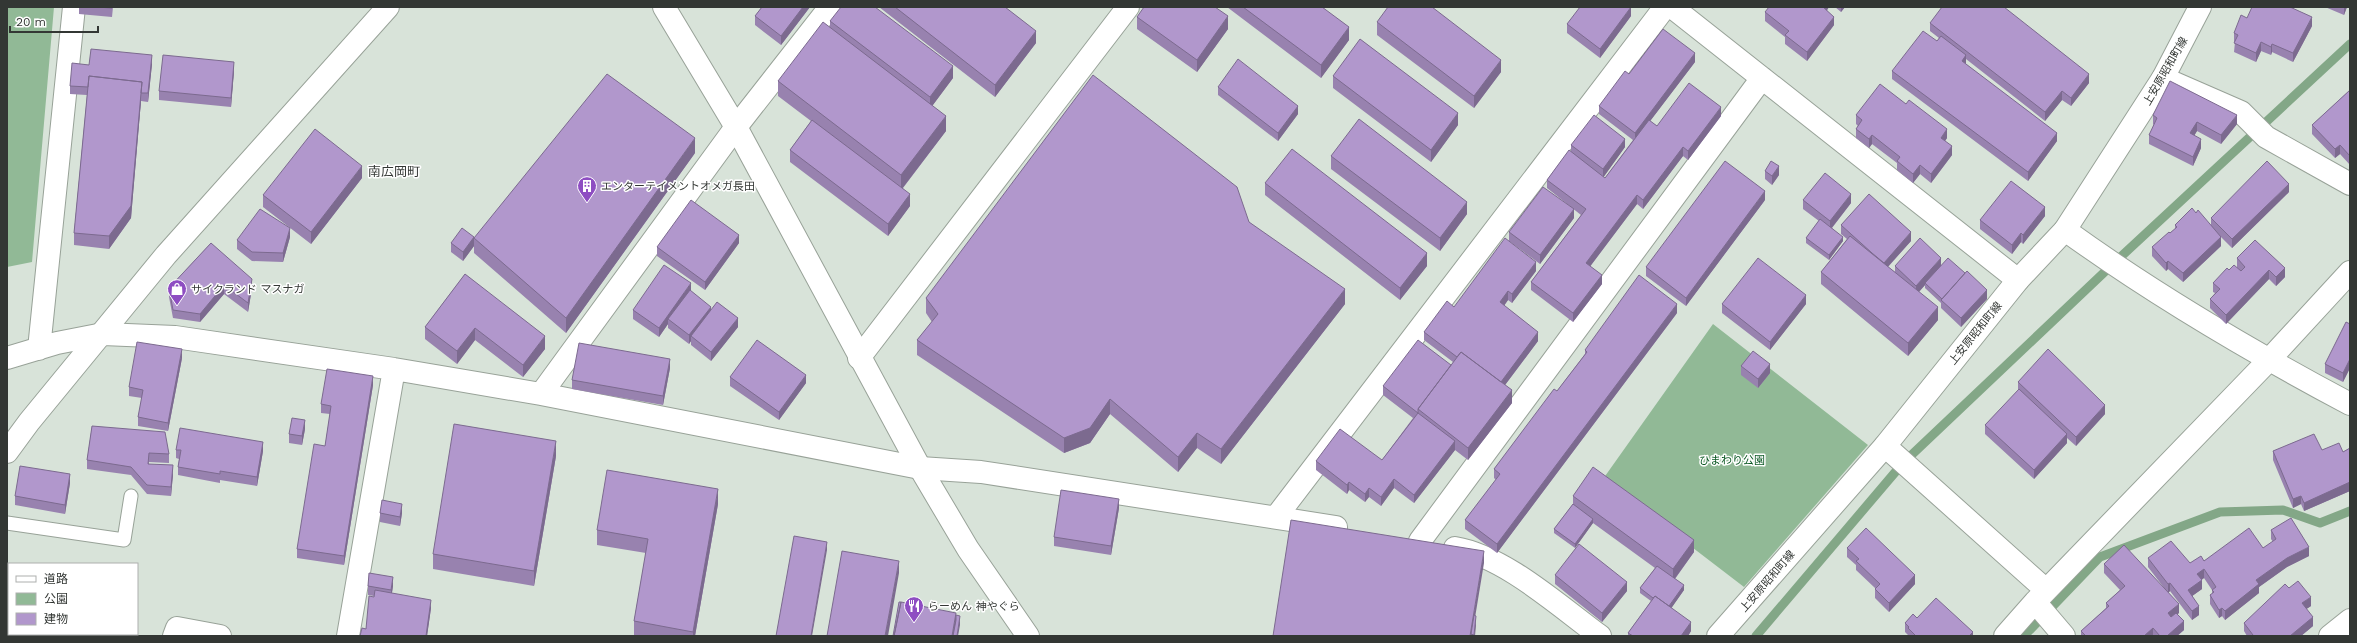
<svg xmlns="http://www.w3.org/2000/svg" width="2357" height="643" viewBox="0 0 2357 643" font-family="'Work Sans','Noto Sans JP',sans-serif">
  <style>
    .green { fill: #91b996 }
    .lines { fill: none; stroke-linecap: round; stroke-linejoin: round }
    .stream { stroke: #83a787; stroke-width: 9 }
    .lane-casing { stroke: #98a298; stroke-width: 15 }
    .street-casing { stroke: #98a298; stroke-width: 24 }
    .secondary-casing { stroke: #98a298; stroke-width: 24 }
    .lane { stroke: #fff; stroke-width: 13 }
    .street { stroke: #fff; stroke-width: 22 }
    .secondary { stroke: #fff; stroke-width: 22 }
    .wall { fill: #9882af }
    .shaded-wall { fill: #7c6a8f }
    .building { fill: #b197cc; stroke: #7c6a8f }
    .labels { text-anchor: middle; stroke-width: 3; stroke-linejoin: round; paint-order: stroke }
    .street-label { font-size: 11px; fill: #333734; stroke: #fff }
    .poi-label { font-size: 11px; fill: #333734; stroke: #fff; text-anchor: start }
    .park-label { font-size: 11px; fill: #0b5823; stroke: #fff }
    .quarter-label { font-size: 13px; fill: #333734; stroke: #fff }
  </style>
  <rect width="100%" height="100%" fill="#d8e3d9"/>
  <path class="green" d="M7,7H54L32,262L7,267Z
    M1713,324L1868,445L1744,587L1603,479Z"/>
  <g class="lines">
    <path class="stream" d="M1756,636L1903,463L2113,264L2350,44
      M2024,636L2100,557L2220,512L2283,510L2320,523L2350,511"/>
    <g class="lane-casing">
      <path id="lane" d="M7,523L124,540L131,496
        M7,586L9,588
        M81,634L84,636"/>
    </g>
    <g class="street-casing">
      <path id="street" d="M1672,7L2018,280
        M2163,78L2241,112L2266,137L2350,184
        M2065,230C2155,295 2252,352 2350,404
        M39,349L74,7
        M7,358L57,343L103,334L175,337L394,369L541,394L920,468L981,472L1336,527
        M859,358L1128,7
        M541,394L736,127L830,7
        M1885,446L2046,590
        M1276,517L1665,7
        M1420,541L1762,78
        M1455,548C1504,556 1559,606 1600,636
        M2035,602L2064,636
        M174,636L177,628L220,636
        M348,636L394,369
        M2005,636L2035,602L2268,361L2350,272
        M2330,636L2350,620"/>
    </g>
    <g class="secondary-casing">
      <path id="secondary" d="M664,7L736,127L920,468L968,549L1028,636
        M7,452L29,422L166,255L388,7
        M1718,636L1885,446L2018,280L2065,230L2163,78L2200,7"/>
    </g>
    <use href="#lane" class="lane"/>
    <use href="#street" class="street"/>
    <use href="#secondary" class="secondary"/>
  </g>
  <path class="wall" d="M79,7H113L112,17L79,14Z
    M762,7H810L781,45L755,25V16Z
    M879,7H1005L1036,43L995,97Z
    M1227,7H1322L1349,40L1321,78Z
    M1829,7L1827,10L1834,25L1807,61L1785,44V37L1765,21V12Z
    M1835,7H1845L1841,12Z
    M2325,7H2347L2344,15Z
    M1631,16L1600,58L1567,33V24Z
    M1137,17L1228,29L1197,72L1137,29Z
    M2247,18L2312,26L2293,62L2272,52L2271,55L2261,51L2256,62L2234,52L2235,42H2234V33Z
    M830,21L953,78L932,106L946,131L903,188L910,206L888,236L790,162V150L811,121L778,96V81L830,28Z
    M1377,22L1501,72L1474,108L1377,35Z
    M1930,23L2089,83L2071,106L2062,100L2045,121L1966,59V64L2057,141L2028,181L1892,79V71L1937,41L1939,38L1930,31Z
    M1695,62L1650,121L1657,126L1721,116L1688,160L1683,156L1643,209L1637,204L1590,266L1602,284L1573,322L1531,290V282L1581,215L1547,188V180L1571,152V145L1625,147L1603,177L1605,178L1633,140L1599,114V106L1629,74Z
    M152,64L148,102L141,101L131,218L109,249L74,245V233L87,95L70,94V86L89,65Z
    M234,71L231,107L159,100V91Z
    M1333,76L1458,125L1431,162L1333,88Z
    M1218,87L1298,114L1278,141L1218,95Z
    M2350,90V165L2340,154L2335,158L2312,134V125Z
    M1856,115L1947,138L1945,141L1952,155L1931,183L1920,174L1913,183L1897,170V163L1872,144L1869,148L1856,138V129L1858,126L1856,124Z
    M2153,115L2237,124L2221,144L2197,131L2194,136L2201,148L2193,166L2149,144V135L2154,125L2153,124Z
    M695,153L566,333L474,253V246L463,261L451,252V243L474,238Z
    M1331,156L1467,214L1440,251L1331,169Z
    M1765,171L1779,175L1772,185L1765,179Z
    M362,178L311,244L263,207V195Z
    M1265,183L1427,266L1400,300L1265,195Z
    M2289,192L2232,248L2220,236L2221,246L2183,282L2168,269L2166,271L2152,256V247L2175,229V225H2211V218Z
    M1765,200L1686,306L1646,276V267Z
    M1803,200L1851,203L1832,228L1843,241L1829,260L1806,243V238L1819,221L1803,209Z
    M2045,216L2023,244L2021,242L2012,254L1980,229V220Z
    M1574,218L1540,264L1509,241V232Z
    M1249,222L1345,304L1221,464L1197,448L1178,472L1110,414L1090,443L1064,453L917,355V340L932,322L926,313V298Z
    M1841,225L1911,241L1888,267L1895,272V266L1941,265L1987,299L1961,327L1941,308V303L1925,288V285L1919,292L1938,320L1908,356L1821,284V272L1847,239L1841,234Z
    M290,237L283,262L252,261L237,249V240Z
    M2255,240L2285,277L2276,286L2269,279L2226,324L2210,308V299L2215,293L2213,292V283L2229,270L2237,267V258Z
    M211,243L252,288L248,312L224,294L200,322L173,318L169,297V288Z
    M739,243L705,290L657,256V247Z
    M1536,271L1512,303L1508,300L1504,306L1538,341L1505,385L1512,403L1468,460L1455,450L1414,503L1394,488L1381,506L1369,497L1365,502L1349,490L1347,494L1316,470V461L1382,460L1413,418L1383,395V386L1451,365L1453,362L1424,340V332L1454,307Z
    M465,274L545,349L523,377L475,340L457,364L425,339V327Z
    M691,291L711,310L738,327L711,361L691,345V341L689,344L668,328V324L659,337L633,319V310Z
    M1722,304H1806L1770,350L1722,313Z
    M1677,313L1497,553L1465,529V520L1496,480L1494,478V469L1557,391L1585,354V350Z
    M2350,324V368L2343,382L2325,373V364Z
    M182,358L168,431L138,426V417L142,398L129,396V387Z
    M1741,366L1770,373L1758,388L1741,375Z
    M670,368L663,405L572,389V380Z
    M730,377L806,383L779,420L730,386Z
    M2018,382L2105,414L2076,446L2067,438V443L2034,479L1985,434V425L2018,391Z
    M373,385L344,565L297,558V549L325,446L330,414L321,413V404Z
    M92,426L169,454V463L149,462V464L173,474L171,496L147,494L131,475L87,469V460Z
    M305,429L302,445L289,443V434Z
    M2350,448V491L2304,511L2301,504L2293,508L2273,460V451L2322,450L2343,452Z
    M176,450L263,451L257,486L220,480V483L178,475V467L179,459L176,458Z
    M556,456L534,586L433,569V554Z
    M70,483L65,514L15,505V496Z
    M1573,496L1694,552L1675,579L1684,590L1671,608L1691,631L1688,636H1628V633L1651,601L1640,593V588L1655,568L1593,523L1575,548L1554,533V529L1573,504Z
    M718,504L695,636H634V621L646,553L597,545V530Z
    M1119,508L1111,555L1054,546V537Z
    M380,513H402L400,526L380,522Z
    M2271,530L2309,556L2287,567L2259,587V593L2225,620L2222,616L2219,618L2210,604V595L2212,594V590L2204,578L2201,580L2202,589L2192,596L2199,615L2192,620L2170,591L2168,593L2148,567V558L2190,563L2263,548L2273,542L2271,539Z
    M1847,548L1915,584L1889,612L1875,598V588L1856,570V565L1847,557Z
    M2104,564L2179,613L2177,614L2184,630L2177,636H2081V631L2106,608V603L2120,590L2104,573Z
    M1555,575L1627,591L1602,622L1555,584Z
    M368,586H393L392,593L431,608L427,636H360L366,629L374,596L368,595Z
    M2289,588L2311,606L2306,609L2313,626L2301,636H2247L2244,631V623Z
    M1917,618L1973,636H1908V635L1905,632V623Z"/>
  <path class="shaded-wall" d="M803,7H810L781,45V36Z
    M1631,7V16L1600,58V49Z
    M1823,7H1829L1823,16Z
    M1841,7H1845L1841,12Z
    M2344,7H2347L2344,15Z
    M1228,16V29L1197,72V60Z
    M1834,17V25L1807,61V52Z
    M2312,17V26L2293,62V53Z
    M1349,27V40L1321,78V65Z
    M1036,31V43L995,97V85Z
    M2261,42V51L2256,62V53Z
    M2272,44V52L2271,55V47Z
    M1695,53V62L1635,141V133Z
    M152,55V64L148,102V93Z
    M1966,55V64L1962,61Z
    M1501,60V72L1474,108V96Z
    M234,62V71L231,107V98Z
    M953,66V78L930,109V97Z
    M2089,74V83L2071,106V98Z
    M2062,91V100L2045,121V112Z
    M141,93V101L131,218L109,249V236Z
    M1298,106V114L1278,141V133Z
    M1721,107V116L1688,160V151Z
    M1458,113V125L1431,162V150Z
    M2237,115V124L2221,144V135Z
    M946,116V131L901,190V175Z
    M2197,122V131L2190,142V133Z
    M1947,129V138L1941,147V138Z
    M2057,133V141L2028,181V172Z
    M1872,135V144L1869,148V139Z
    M695,138V153L566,333V318Z
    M1625,139V147L1603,178V169Z
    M2201,139V148L2193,166V157Z
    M2340,145V154L2335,158V149Z
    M1952,146V155L1931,183V174Z
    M1683,147V156L1643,209V200Z
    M1920,165V174L1913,183V174Z
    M362,166V178L311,244V232Z
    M1779,166V175L1772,185V176Z
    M2289,184V192L2232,248V239Z
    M1765,191V200L1686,306V298Z
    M910,194V206L888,236V224Z
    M1851,194V203L1830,230V221Z
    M1637,195V204L1586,272V263Z
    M1467,202V214L1440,251V238Z
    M2045,207V216L2023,244V235Z
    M1574,209V218L1540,264V255Z
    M290,228V237L283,262V253Z
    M1911,232V241L1883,272V264Z
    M2021,233V242L2012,254V245Z
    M739,235V243L705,290V282Z
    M474,237V246L463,261V252Z
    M1843,237V241L1829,260V255Z
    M2221,237V246L2183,282V273Z
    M1427,253V266L1400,300V288Z
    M1941,258V267L1925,283V285L1916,295V286Z
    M2168,261V269L2166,271V263Z
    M1536,262V271L1512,303V294Z
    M2285,268V277L2276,286V277Z
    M2269,270V279L2226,324V315Z
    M1602,275V284L1573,322V313Z
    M252,279V288L248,312V303Z
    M691,283V292L668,319V324L659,337V328Z
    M224,285V294L200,322V314Z
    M1345,289V304L1221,464V449Z
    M1987,290V299L1961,327V318Z
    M1508,291V300L1500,311V302Z
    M1806,295V304L1770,350V342Z
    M1677,304V313L1497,553V544Z
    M711,307V315L691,336V341L689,344V335Z
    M1938,307V320L1908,356V343Z
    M738,318V327L711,361V352Z
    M475,328V340L457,364V351Z
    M1538,332V341L1499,393V384Z
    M545,336V349L523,377V365Z
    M182,349V358L168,431V423Z
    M670,359V368L663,405V396Z
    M2350,359V368L2343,382V373Z
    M1770,364V373L1758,388V379Z
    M806,375V383L779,420V412Z
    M373,376V385L344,565V556Z
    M1512,390V403L1468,460V448Z
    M1110,399V414L1090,443L1064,453V438Z
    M2105,405V414L2076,446V437Z
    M305,420V429L302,445V436Z
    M1197,433V448L1178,472V457Z
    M2067,434V443L2034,479V470Z
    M556,441V456L534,586V571Z
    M1455,441V450L1414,503V495Z
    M263,442V451L257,486V477Z
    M173,465V474L171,496V487Z
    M70,474V483L65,514V505Z
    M1394,479V488L1381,506V497Z
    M1349,482V490L1347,494V485Z
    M2350,482V491L2304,511V503Z
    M1369,488V497L1365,502V494Z
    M718,489V504L695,636H693V632Z
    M2301,496V504L2293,508V499Z
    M1119,499V508L1111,555V546Z
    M402,504V513L400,526V517Z
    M1593,519V523L1575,548V544Z
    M1694,540V552L1673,581V569Z
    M827,542V550L812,636H811Z
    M2309,547V556L2287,567L2259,587V593L2225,620V611L2256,580L2287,558Z
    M1484,551V563L1472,636H1470Z
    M899,561V573L888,636H885Z
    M2204,569V578L2197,583V574Z
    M1915,575V584L1889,612V603Z
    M393,577V586L391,598V590Z
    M2202,580V589L2188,599V590Z
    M1627,582V591L1602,622V613Z
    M2170,583V591L2168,593V584Z
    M1684,585V590L1668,613V608Z
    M2311,597V606L2302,612V603Z
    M431,600V608L427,636H426Z
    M2179,604V613L2168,622V613Z
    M2199,606V615L2192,620V611Z
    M2222,608V616L2219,618V610Z
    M956,613V628L954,636H952Z
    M960,616V625L958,636H957Z
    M1476,616V625L1475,636H1474Z
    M2313,617V626L2301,636H2290Z
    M2184,621V630L2177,636H2167Z
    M1691,622V631L1688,636H1681Z
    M2153,628V636H2144Z
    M1973,632V636H1969Z"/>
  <path class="building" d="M96,7H112V8Z
    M762,7H803L781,36L755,16Z
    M841,7H875L953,66L930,97L830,21Z
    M895,7H1005L1036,31L995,85Z
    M1144,7H1215L1228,16L1197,60L1137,17Z
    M1243,7H1322L1349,27L1321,65Z
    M1388,7H1432L1501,60L1474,96L1377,22Z
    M1580,7H1631L1600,49L1567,24Z
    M1769,7H1823L1834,17L1807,52L1785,35L1789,31L1765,12Z
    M1942,7H2004L2089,74L2071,98L2062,91L2045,112L1930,23Z
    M2252,7H2290L2312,17L2293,53L2272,44L2271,47L2261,42L2256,53L2234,43L2238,35L2234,33L2241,15L2247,18Z
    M823,22L946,116L901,175L778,81Z
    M1663,29L1695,53L1635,133L1599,106L1625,71L1629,74Z
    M1923,31L1937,41L1941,36L1966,55L1962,61L2057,133L2028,172L1892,71Z
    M1360,39L1458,113L1431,150L1333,76Z
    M91,49L152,55L148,93H141L142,82L89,76L88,87L70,86L72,63L89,65Z
    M163,55L234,62L231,98L159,91Z
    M1238,59L1298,106L1278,133L1218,87Z
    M607,74L695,138L566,318L474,238Z
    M1093,75L1237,187L1249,222L1345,289L1221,449L1197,433L1178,457L1110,399L1090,428L1064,438L917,340L938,314L926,298Z
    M89,76L142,82L131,206L109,236L74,233Z
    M2170,81L2237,115L2221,135L2197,122L2190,133L2201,139L2193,157L2149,135L2157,118L2153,115Z
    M1689,83L1721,107L1688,151L1683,147L1643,200L1637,195L1586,263L1602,275L1573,313L1531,282L1586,209L1547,180L1569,150L1605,178L1649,120L1657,126Z
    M1880,84L1906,104L1909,100L1947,129L1941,138L1952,146L1931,174L1920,165L1913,174L1897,161L1900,157L1872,135L1869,139L1856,129L1862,120L1856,115Z
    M2350,90V156L2340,145L2335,149L2312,125Z
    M1594,115L1625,139L1603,169L1571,145Z
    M1359,119L1467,202L1440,238L1331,156Z
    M812,120L910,194L888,224L790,150Z
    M315,129L362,166L311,232L263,195Z
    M1292,149L1427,253L1400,288L1265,183Z
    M1725,161L1765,191L1686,298L1646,267Z
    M1771,161L1779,166L1772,176L1765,171Z
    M2267,161L2289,184L2232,239L2211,218Z
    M1825,173L1851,194L1830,221L1803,200Z
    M2011,181L2045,207L2023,235L2021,233L2012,245L1980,220Z
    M1543,187L1574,209L1540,255L1509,232Z
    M1869,194L1911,232L1884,263L1872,253L1841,225Z
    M691,200L739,235L705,282L657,247Z
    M2192,208L2196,213L2198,210L2221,237L2183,273L2168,261L2166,263L2152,247L2169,232L2170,233L2177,227L2175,225Z
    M260,209L290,228L283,253L252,252L237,240Z
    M1820,219L1843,237L1829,255L1806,238Z
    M462,228L474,237L463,252L451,243Z
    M1850,236L1938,307L1908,343L1821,272Z
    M1505,238L1536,262L1512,294L1508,291L1500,302L1538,332L1501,382L1461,352L1457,357L1424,332L1447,301L1454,307Z
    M1920,238L1941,258L1916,286L1895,266Z
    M2255,240L2285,268L2276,277L2269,270L2226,315L2210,299L2220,289L2213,283L2227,268L2229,270L2234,265L2241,271L2245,267L2237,258Z
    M211,243L252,279L248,303L224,285L200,314L173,310L169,288Z
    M1758,258L1806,295L1770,342L1722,304Z
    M1948,258L1965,273L1942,299L1925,283Z
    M664,265L691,283L659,328L633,310Z
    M1967,271L1987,290L1961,318L1941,300Z
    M465,274L545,336L523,365L475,328L457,351L425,327Z
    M1639,275L1677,304L1497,544L1465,520L1500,474L1494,469L1554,389L1557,391L1587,352L1585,350Z
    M690,290L711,307L689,335L668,319Z
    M717,302L738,318L711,352L691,336Z
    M2346,322L2350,324V359L2343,373L2325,364Z
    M757,340L806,375L779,412L730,377Z
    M1418,340L1451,365L1418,409V413L1383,386Z
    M137,342L182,349L168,423L138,417L143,390L129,387Z
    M579,343L670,359L663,396L572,380Z
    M2048,349L2105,405L2076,437L2018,382Z
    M1753,351L1770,364L1758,379L1741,366Z
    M1461,352L1512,390L1468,448L1418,409Z
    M327,369L373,376L344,556L297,549L314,444L325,446L331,406L321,404Z
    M2019,389L2067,434L2034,470L1985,425Z
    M1418,413L1455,441L1414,495L1394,479L1381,497L1369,488L1365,494L1349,482L1347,485L1316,461L1340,429L1382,460Z
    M292,418L305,420L302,436L289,434Z
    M454,424L556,441L534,571L433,554Z
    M92,426L165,432L169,454L149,453L148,464L173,465L171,487L147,485L131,467L87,460Z
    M180,428L263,442L257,477L220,471V474L178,467L181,450H176Z
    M2314,434L2322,450L2339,443L2343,452L2350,448V482L2304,503L2301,496L2293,499L2273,451Z
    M20,466L70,474L65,505L15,496Z
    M1593,467L1694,540L1673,569L1573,496Z
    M607,470L718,489L693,632L634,621L648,539L597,530Z
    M1061,490L1119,499L1111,546L1054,537Z
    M382,500L402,504L400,517L380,513Z
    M1573,504L1593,519L1575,544L1554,529Z
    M2291,518L2309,547L2287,558L2256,580L2259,584L2225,611L2222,608L2219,610L2210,595L2214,592L2212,590L2216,587L2204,569L2197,574L2202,580L2188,590L2199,606L2192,611L2170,583L2168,584L2148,558L2171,541L2190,563L2201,556L2204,561L2249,528L2263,548L2276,539L2271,530Z
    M1291,520L1484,551L1470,636H1273Z
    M1866,528L1915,575L1889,603L1875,589L1880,584L1856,561L1859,559L1847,548Z
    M794,536L827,542L811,636H776Z
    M1579,544L1627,582L1602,613L1555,575Z
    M2124,545L2179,604L2168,613L2171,617L2176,613L2184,621L2167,636H2160L2153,628L2144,636H2086L2081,631L2109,606L2106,603L2125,586L2104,564Z
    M842,551L899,561L885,636H827Z
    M1657,566L1684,585L1669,606L1655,596L1653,598L1640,588Z
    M369,573L393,577L391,590L368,586Z
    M2298,581L2311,597L2302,603L2313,617L2290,636H2253V635L2244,623L2285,584L2289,588Z
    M375,590L431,600L426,636H360L362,628L366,629L369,596L374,597Z
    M1655,596L1691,622L1681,636H1633L1628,633Z
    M1936,598L1973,632L1969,636H1916L1908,628L1909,627L1905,623L1913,614L1917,618Z
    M899,602H901L894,636H893Z
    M901,602L956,613L952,636H894Z
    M956,615L960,616L957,636H953L956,620Z
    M1474,615L1476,616L1474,635L1471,634Z"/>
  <defs>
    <g id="building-pin" transform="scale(1)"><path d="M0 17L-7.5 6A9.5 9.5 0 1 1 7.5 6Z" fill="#8e4dc2" stroke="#fff"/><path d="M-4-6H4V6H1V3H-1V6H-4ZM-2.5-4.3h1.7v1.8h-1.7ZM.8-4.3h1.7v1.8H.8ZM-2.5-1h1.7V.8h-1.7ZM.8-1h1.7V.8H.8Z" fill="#fff"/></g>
    <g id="shop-pin" transform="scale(1)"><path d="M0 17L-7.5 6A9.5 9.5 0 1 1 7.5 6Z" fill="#8e4dc2" stroke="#fff"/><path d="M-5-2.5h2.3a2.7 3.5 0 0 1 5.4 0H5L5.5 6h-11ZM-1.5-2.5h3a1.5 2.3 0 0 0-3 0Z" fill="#fff"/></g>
    <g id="restaurant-pin" transform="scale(1)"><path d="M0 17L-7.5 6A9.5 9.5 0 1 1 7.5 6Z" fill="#8e4dc2" stroke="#fff"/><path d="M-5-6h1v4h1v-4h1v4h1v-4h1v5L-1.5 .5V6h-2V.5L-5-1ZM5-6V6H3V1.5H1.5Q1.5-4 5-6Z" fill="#fff"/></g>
  </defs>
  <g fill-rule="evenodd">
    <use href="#building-pin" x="587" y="186"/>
    <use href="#shop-pin" x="177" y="289"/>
    <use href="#restaurant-pin" x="914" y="606"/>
  </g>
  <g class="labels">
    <g class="street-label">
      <text transform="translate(2165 71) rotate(-60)" y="4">上安原昭和町線</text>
      <text transform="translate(1975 333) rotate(-51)" y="4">上安原昭和町線</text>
      <text transform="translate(1767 581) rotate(-49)" y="4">上安原昭和町線</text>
    </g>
    <g class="poi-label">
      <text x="601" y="190">エンターテイメントオメガ長田</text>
      <text x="191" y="293">サイクランド マスナガ</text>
      <text x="928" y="610">らーめん 神やぐら</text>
    </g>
    <g class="park-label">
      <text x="1732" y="464">ひまわり公園</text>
    </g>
    <g class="quarter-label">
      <text x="394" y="176">南広岡町</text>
    </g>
  </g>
  <rect width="2357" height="643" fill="none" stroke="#333734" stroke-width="16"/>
  <rect x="8" y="563" width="130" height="72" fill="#ffffff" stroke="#adafae"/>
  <rect x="16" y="576" width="20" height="6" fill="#ffffff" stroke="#adafae"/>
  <text x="44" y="583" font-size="12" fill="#333734">道路</text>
  <rect x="16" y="593" width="20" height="12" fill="#91b996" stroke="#adafae"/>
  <text x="44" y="603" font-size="12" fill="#333734">公園</text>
  <rect x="16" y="613" width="20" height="12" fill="#b197cc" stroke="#adafae"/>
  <text x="44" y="623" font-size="12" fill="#333734">建物</text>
  <path d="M10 26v6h88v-6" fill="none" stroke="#333734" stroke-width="2"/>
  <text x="16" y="26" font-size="12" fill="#333734" stroke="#ffffff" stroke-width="3" paint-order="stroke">20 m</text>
</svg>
